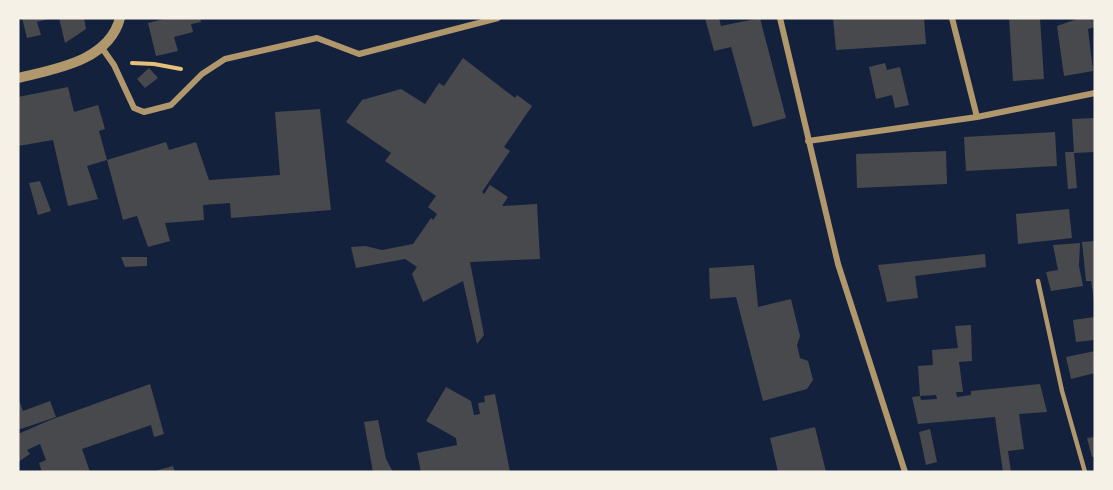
<svg xmlns="http://www.w3.org/2000/svg" width="1113" height="490" viewBox="0 0 1113 490" font-family="Barlow,sans-serif">
  <style>
    .building { fill: #48494c }
    .lines { fill: none; stroke-linecap: round; stroke-linejoin: round }
    .path { stroke: #e5c07b; stroke-width: 4 }
    .service { stroke: #b1986c; stroke-width: 4.5 }
    .minor { stroke: #b1986c; stroke-width: 6 }
    .tertiary { stroke: #b1986c; stroke-width: 10 }
  </style>
  <rect width="100%" height="100%" fill="#14213d"/>
  <path class="building" d="M22,18H48V19L37,22L41,35L27,38Z
    M59,18H84L86,29L65,43Z
    M168,18H200L201,22L191,24L193,32L174,37L178,51L156,56L148,23Z
    M705,18H719L721,26L760,18L786,118L753,127L731,47L714,51Z
    M833,18H924L926,44L836,50Z
    M1009,18H1040L1044,79L1013,81Z
    M1080,18H1095V27L1088,29L1093,71L1064,76L1057,26Z
    M463,58L515,98L517,95L532,106L504,147L510,151L482,192L484,194L490,185L508,197L502,206L537,204L540,259L470,262L484,335L477,344L463,281L423,302L412,274L417,267L405,259L356,268L351,247L365,246L382,250L413,244L431,218L433,220L437,214L428,207L436,196L385,161L391,153L346,122L362,100L401,89L425,104L439,83L444,86Z
    M885,63L887,70L900,67L909,105L895,108L892,95L876,99L869,67Z
    M149,68L158,78L145,88L137,79Z
    M68,87L74,112L98,105L105,129L99,131L107,160L87,166L98,199L68,206L53,140L18,146V97Z
    M320,109L331,210L231,218L230,203L203,205L204,220L165,223L170,241L148,247L137,216L123,220L107,160L166,142L169,150L196,142L209,180L280,175L275,112Z
    M1095,118V152L1074,153L1072,119Z
    M1055,132L1057,166L966,171L964,137Z
    M946,151L947,184L857,188L856,154Z
    M1065,152H1074L1077,188L1068,189Z
    M40,181L51,211L38,215L29,183Z
    M1069,209L1072,238L1018,244L1016,214Z
    M1095,241V300H1094L1091,281H1086L1082,242Z
    M1080,243L1079,266L1083,286L1051,291L1046,272L1058,270L1053,245Z
    M985,254L986,267L915,276L918,298L887,302L878,265Z
    M121,257H147V266L125,267Z
    M754,265L758,307L791,299L800,336L797,345L800,358L808,361L813,380L807,389L763,401L736,297L710,299L709,268Z
    M1095,317V340L1076,342L1073,320Z
    M971,325L972,361L959,362L963,392H956L957,397L971,395V391L1040,384L1047,412L1019,414L1024,449L1008,451L1011,472H1003L995,417L918,424L912,397L920,396L921,400L937,399L936,395L920,396L918,366L933,365L932,350L958,348L955,326Z
    M1095,351V373L1071,379L1066,357Z
    M150,384L164,434L154,437L151,425L82,449L90,472H42L39,463L46,460L40,444L27,450L30,454L18,462V434L50,420Z
    M446,387L471,401L474,415L480,414L478,403L485,402L484,396L495,394L510,472H421L417,453L457,445L456,438L426,421Z
    M18,397L23,411L50,401L56,417L18,430Z
    M378,420L386,459L393,472H373L364,422Z
    M815,427L826,472H778L770,438Z
    M930,429L937,462L926,465L919,432Z
    M1095,437V457H1092L1087,438Z
    M173,466L175,472H155V471Z"/>
  <g class="lines">
    <path class="path" d="M132,63L154,64L181,69"/>
    <path class="service" d="M1038,281L1062,391L1085,472"/>
    <path class="minor" d="M780,18L838,264L905,472
      M952,18L977,117
      M102,48L114,65L134,108L144,112L171,105L202,74L225,59L317,38L359,54L498,18
      M808,141L977,117L1095,93"/>
    <path class="tertiary" d="M18,78C55,69 109,61 120,18"/>
  </g>
  <rect width="1113" height="490" fill="none" stroke="#f6f1e7" stroke-width="39"/>
</svg>
